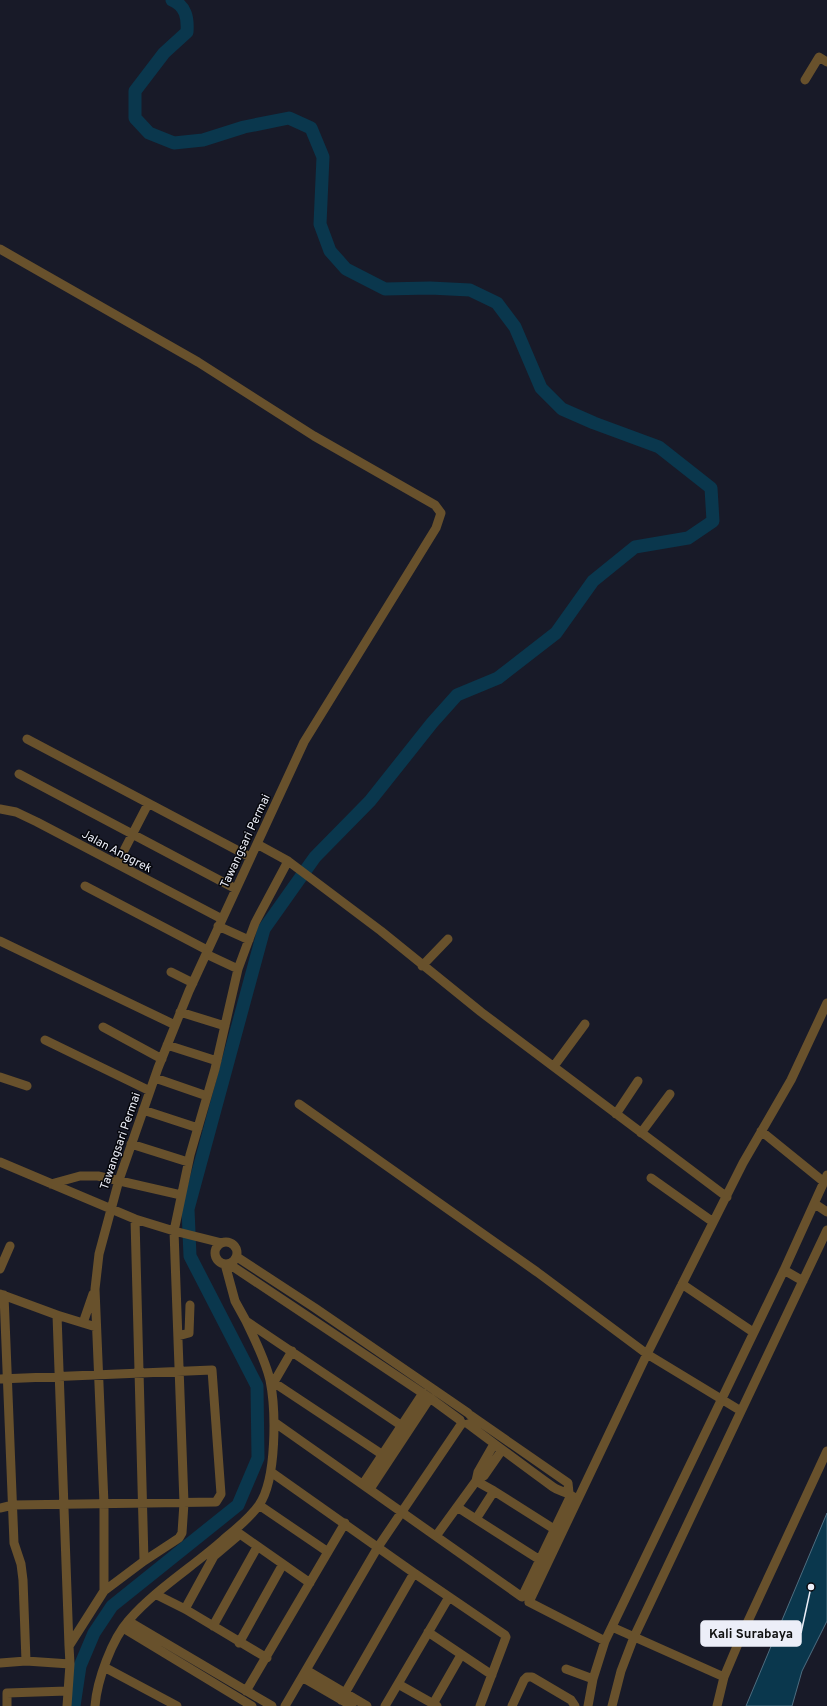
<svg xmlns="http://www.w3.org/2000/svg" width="827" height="1706" viewBox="0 0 827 1706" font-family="Overpass,sans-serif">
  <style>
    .water { fill: #0a374d; stroke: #4e6e80 }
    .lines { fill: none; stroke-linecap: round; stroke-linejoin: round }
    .river { stroke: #0a374d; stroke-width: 13 }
    .street { stroke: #68512c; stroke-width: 9 }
    .labels { text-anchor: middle; stroke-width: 3; stroke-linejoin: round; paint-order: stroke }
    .street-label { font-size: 12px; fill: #eceef8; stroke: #05060b }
    .leader { fill: none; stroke: #eceef8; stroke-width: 1.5 }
    .callout-dot { fill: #eceef8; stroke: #05060b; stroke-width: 1.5 }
    .callout { fill: #eceef8; stroke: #eceef8; stroke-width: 1.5 }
    .callout-label { font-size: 13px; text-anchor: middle; font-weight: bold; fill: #111 }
  </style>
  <rect width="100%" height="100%" fill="#181a28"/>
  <path class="water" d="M827,1513V1621L802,1671L792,1706H746Z"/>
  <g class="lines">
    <path class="river" d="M74,1706L80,1666L94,1633L112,1606L238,1505L258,1458L257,1386L190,1256L188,1209L264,929L315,857L370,801L432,723L457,695L498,678L556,633L593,581L635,547L688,538L713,521L711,488L659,447L594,423L562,409L541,388L515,327L497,303L470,290L430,288L385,289L346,269L330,251L320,224L323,157L311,128L289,118L244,127L203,140L174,143L149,133L135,118V91L164,53L187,32C188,18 186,6 172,0"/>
    <path class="street" d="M805,80L819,57L827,62
      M0,249L198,362L314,436L435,505L441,513L436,528L304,742L189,991L158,1068L119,1180L99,1254L95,1289L104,1504V1591L69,1646L70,1664L67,1706
      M27,739L250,857
      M19,774L236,889
      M0,809L16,812L37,822L222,919
      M288,861L381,931L481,1012L727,1197
      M117,864L148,804
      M85,886L207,950
      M218,926L249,940
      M0,941L175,1025
      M206,954L238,969
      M422,966L448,939
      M171,972L193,983
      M180,1012L225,1026
      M103,1027L162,1059
      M45,1040L150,1091
      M167,1045L217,1061
      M554,1066L585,1024
      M0,1077L27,1086
      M155,1078L207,1096
      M299,1104L537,1272L647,1354L741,1411
      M143,1110L198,1128
      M616,1114L638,1081
      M761,1131L824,1182
      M641,1133L670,1094
      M131,1144L188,1162
      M0,1162L135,1219L174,1231L222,1243
      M651,1178L713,1222
      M51,1184L80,1176H98L181,1195
      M815,1204L827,1212
      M135,1219L144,1561
      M215 1253a11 11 0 1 1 22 0a11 11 0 1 1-22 0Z
      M237,1257L315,1308L468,1413
      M225,1264L235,1301L246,1321L408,1430
      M229,1264L430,1398L460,1420
      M0,1269L10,1246
      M784,1270L803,1281
      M682,1284L753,1332
      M0,1294L57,1315L96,1327
      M4,1295L14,1543L21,1564L23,1580L26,1661
      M57,1315L69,1646
      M83,1323L93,1294
      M178,1336L189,1333L190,1305
      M0,1379L212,1370L221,1494L216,1502L13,1505L0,1508
      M270,1380L389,1459
      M274,1382L292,1351
      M470,1415L568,1483L569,1493
      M274,1422L522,1597L571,1495
      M468,1424C496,1445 524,1466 553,1487C560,1492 568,1492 575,1498
      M271,1472L414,1573L505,1635L506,1637L480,1706
      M477,1478L484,1476L502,1450
      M476,1481L494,1491L554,1529
      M363,1484L423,1393
      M370,1489L430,1398
      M259,1505L328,1552
      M457,1507L540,1560
      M476,1519L494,1491
      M436,1536L476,1481L478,1472L494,1444
      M104,1591L144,1561L179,1538L182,1533L184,1503L174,1231L190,1155L215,1069L238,969L255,923L288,861L257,844
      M157,1595L185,1609L267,1658
      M185,1609L214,1556L240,1534L310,1583
      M128,1621L272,1706
      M213,1626L257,1547
      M612,1627L724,1677
      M123,1628L252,1706
      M428,1632L492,1675
      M605,1641L529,1602L647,1354L743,1163L791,1080L827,1003
      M239,1643L283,1564
      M0,1663L26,1661L70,1664
      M104,1667L177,1706
      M566,1669L593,1679
      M306,1670L367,1706
      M302,1677L352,1706
      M398,1684L437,1706
      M246,1691L345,1523
      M341,1700L414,1573
      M433,1704L461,1655
      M7,1706V1693L67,1691
      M95,1706C97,1680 112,1639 129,1620C156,1589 194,1566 224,1539C236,1529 250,1518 259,1505C277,1479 276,1410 270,1380C265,1359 255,1340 246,1321
      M285,1706L378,1547L462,1423
      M385,1706L449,1597
      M512,1706L524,1680L527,1677H532L571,1700L575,1706
      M588,1706L593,1679L605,1641L784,1270L827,1175
      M612,1706L621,1671L634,1637L827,1230
      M717,1706L724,1677L743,1632L827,1451"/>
  </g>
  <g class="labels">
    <g class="street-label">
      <text transform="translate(245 841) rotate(-65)" y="4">Tawangsari Permai</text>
      <text transform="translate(117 851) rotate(28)" y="4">Jalan Anggrek</text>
      <text transform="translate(120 1141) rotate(-71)" y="4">Tawangsari Permai</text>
    </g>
  </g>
  <path class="leader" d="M811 1587L801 1633"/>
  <circle class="callout-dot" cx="811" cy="1587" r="4"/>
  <rect class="callout" x="701" y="1621" width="100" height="25" rx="4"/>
  <g class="callout-label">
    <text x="751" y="1638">Kali Surabaya</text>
  </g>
</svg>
